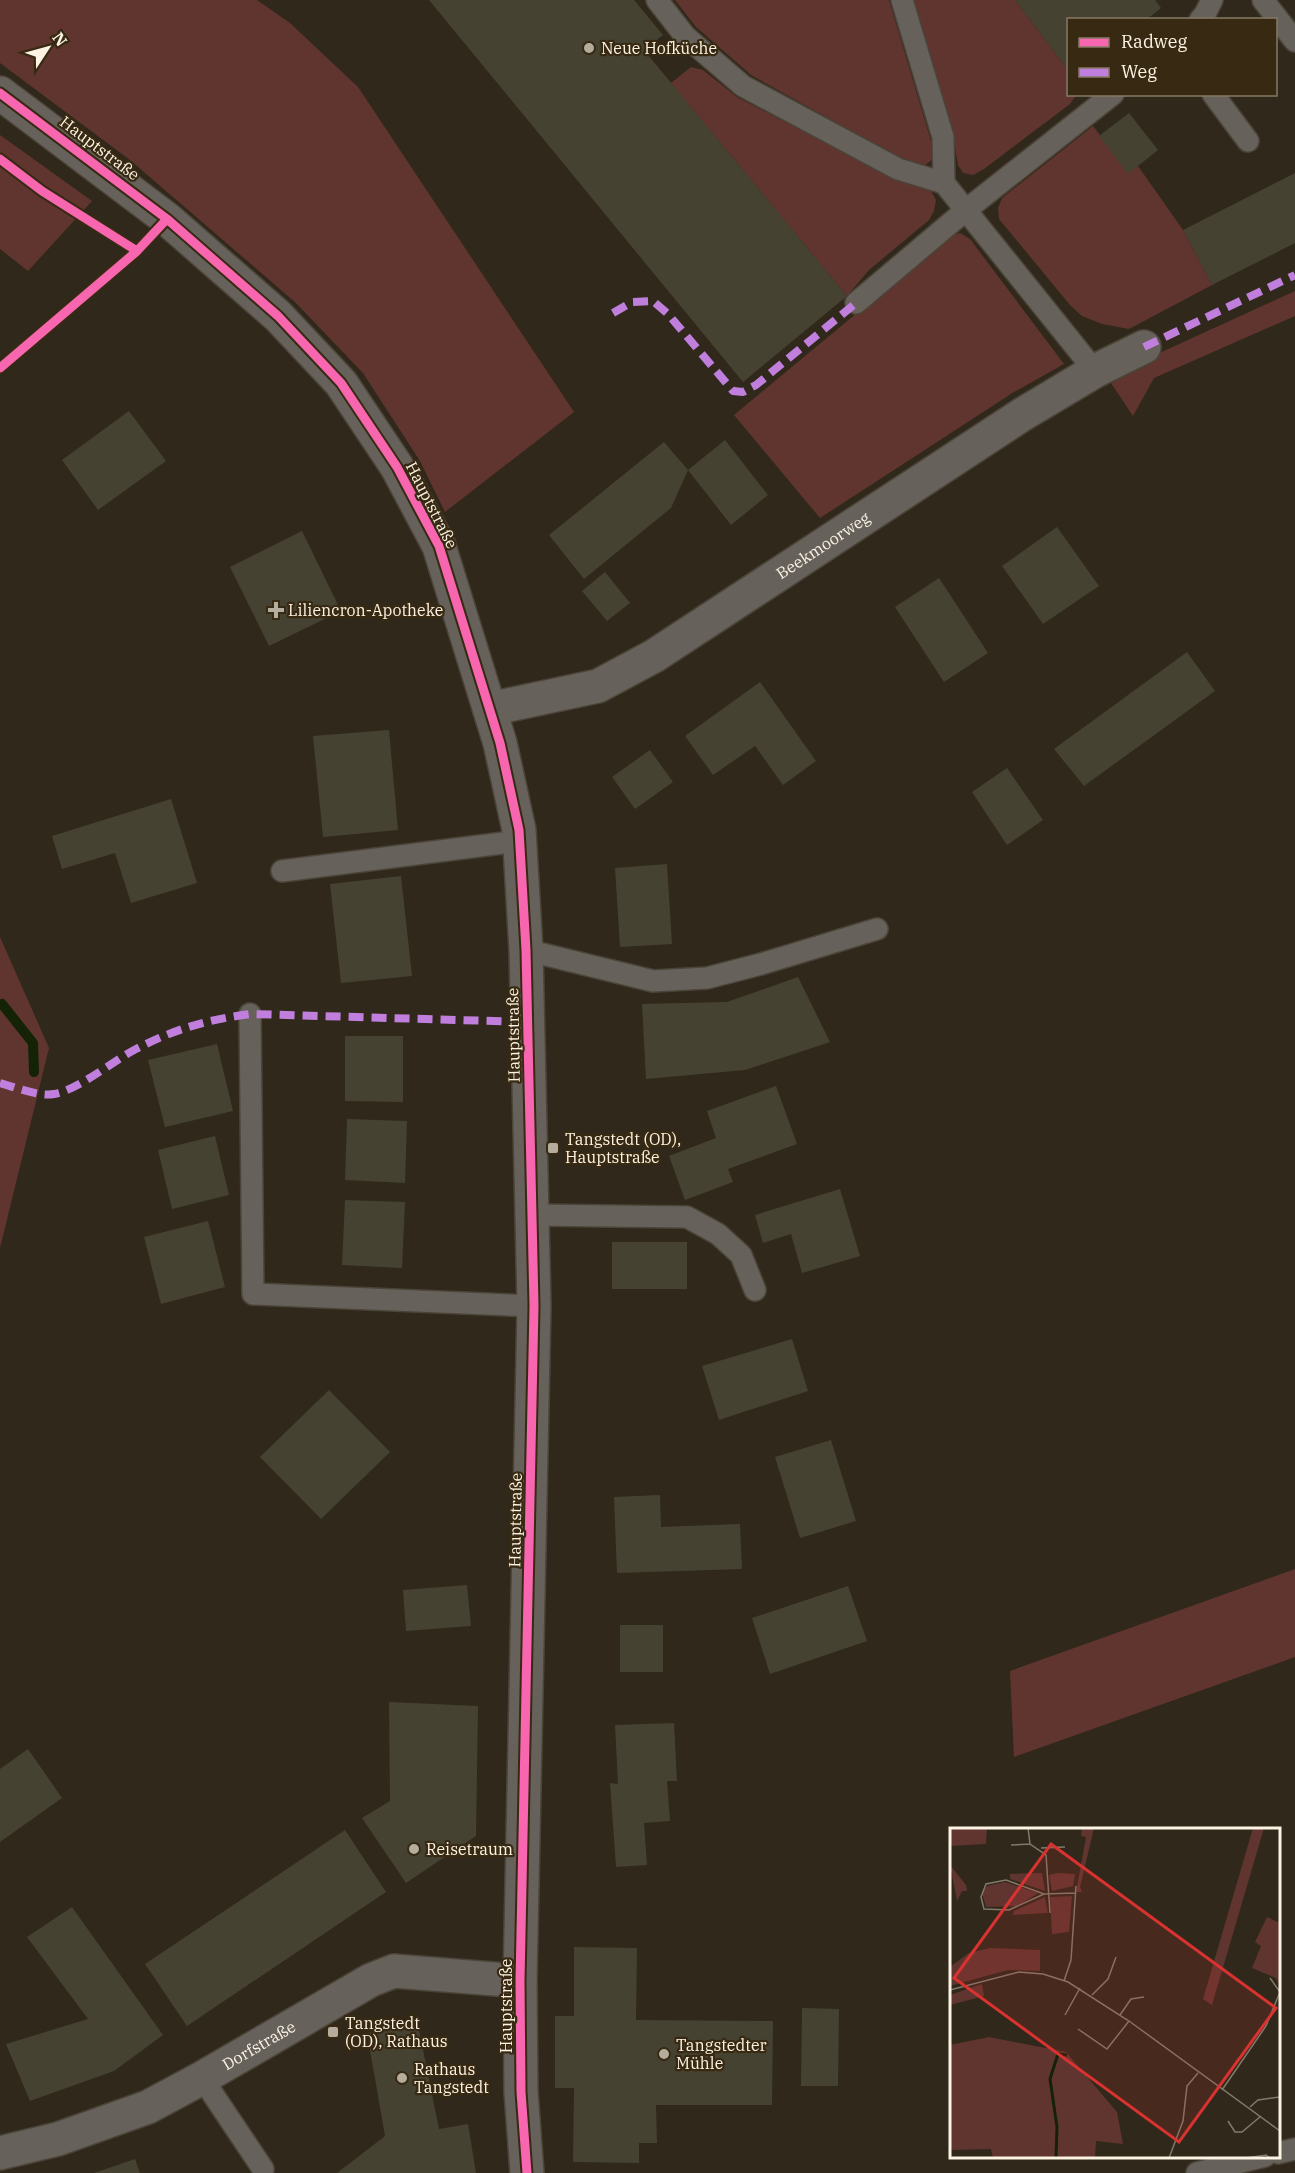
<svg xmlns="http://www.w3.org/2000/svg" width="1295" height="2173" viewBox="0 0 1295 2173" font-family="'IBM Plex Serif',serif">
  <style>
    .green { fill: #61352f }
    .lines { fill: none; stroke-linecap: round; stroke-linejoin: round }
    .stream { stroke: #142206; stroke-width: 10 }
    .building { fill: #464232 }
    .service-casing { stroke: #4b4438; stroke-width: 24 }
    .minor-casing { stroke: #4b4438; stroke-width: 36 }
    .tertiary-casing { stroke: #4b4438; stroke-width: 36 }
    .service { stroke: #66615b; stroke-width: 21 }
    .minor { stroke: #66615b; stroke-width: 33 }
    .tertiary { stroke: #66615b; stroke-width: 33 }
    .quiet { stroke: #c07fdc; stroke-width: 8; stroke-dasharray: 15 8; stroke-linecap: butt }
    .cycleway-casing { stroke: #382a12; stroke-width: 13 }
    .cycleway { stroke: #f766af; stroke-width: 9 }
    .poi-dot { fill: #b5ac9d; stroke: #382a12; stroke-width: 2 }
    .labels { text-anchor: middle; stroke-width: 4.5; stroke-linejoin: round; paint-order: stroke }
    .poi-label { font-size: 16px; fill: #fcf3e4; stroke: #382a12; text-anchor: start }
    .street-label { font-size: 16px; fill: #fcf3e4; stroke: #382a12 }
    .inset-river { fill: none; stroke: #142206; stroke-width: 3 }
    .inset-road { fill: none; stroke: #82796b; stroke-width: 1.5 }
    .view { fill: #d83231; fill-opacity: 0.15; stroke: #d83231; stroke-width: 3 }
    .inset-edge { fill: none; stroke: #fcf3e4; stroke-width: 3 }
  </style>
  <rect width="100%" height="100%" fill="#30281a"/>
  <path class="green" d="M0,0H257L290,23L358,87L574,412L445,512L420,461L363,373L296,303L130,160L0,63Z
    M675,0H889L931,141L932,160L925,165L903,160L751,75L696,27Z
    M913,0H1015L1068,70V94L1076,95L1070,104L984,169L973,175L963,173L958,165L953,136Z
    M691,67L703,70L737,97L892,177L923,187L931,191L936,200L934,211L929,220L869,270L847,296L671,83Z
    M1093,126L1128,173L1138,166L1183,230L1212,285L1129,329L1102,324L1082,316L1070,305L999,219L998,208L1002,198Z
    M0,135L92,201L28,271L0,249Z
    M960,233L970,239L1064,364L1014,392L820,518L734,415L939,245L950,236Z
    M1295,291V316L1154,378L1133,416L1107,377Z
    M0,937L49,1048L0,1248Z
    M1295,1569V1657L1014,1757L1010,1671Z"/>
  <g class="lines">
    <path class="stream" d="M0,1005L2,1004L33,1043L34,1072"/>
  </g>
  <path class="building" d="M429,0H634L663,35L644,50L847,296L743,382Z
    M1015,0H1155L1161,8L1146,20H1068V70Z
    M1129,113L1158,150L1128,174L1099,136Z
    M1295,173V243L1212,285L1183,230Z
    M129,411L166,461L98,510L62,460Z
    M725,440L768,495L731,525L688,470Z
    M664,442L688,470L671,508L584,579L549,535Z
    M1057,527L1099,586L1043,624L1002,566Z
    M302,531L341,611L269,646L230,567Z
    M605,572L630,603L607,621L582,591Z
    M939,578L988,653L944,682L895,607Z
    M1187,652L1215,691L1084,786L1054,749Z
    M760,682L816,761L783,785L755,746L713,775L685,736Z
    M389,730L398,830L323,837L313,736Z
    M650,750L673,782L635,809L612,777Z
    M1007,768L1043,820L1007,845L972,792Z
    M171,799L197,883L131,903L115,853L62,869L52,836Z
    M667,864L672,944L620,947L615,868Z
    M401,876L412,976L341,983L330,884Z
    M798,977L830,1042L745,1070L646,1079L642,1004L727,1002Z
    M345,1036H403V1102L345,1101Z
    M217,1044L233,1111L165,1127L148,1060Z
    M776,1086L797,1144L728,1169L733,1182L685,1200L669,1156L716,1138L707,1111Z
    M347,1119L407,1121L405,1183L345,1180Z
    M215,1136L229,1195L172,1209L158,1150Z
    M840,1189L860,1256L802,1273L791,1234L763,1243L755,1215Z
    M345,1200L405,1202L402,1268L342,1265Z
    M208,1221L225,1287L161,1304L144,1237Z
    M612,1242H687V1289H612Z
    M792,1339L808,1391L719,1420L702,1366Z
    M329,1390L390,1452L321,1519L260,1457Z
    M831,1440L856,1521L800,1538L775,1457Z
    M660,1495L661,1527L740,1524L742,1569L617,1573L614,1497Z
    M467,1585L471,1626L406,1631L403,1590Z
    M848,1586L867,1641L770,1674L752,1618Z
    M620,1625H663V1672H620Z
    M389,1702L478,1706L476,1836L406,1883L362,1818L390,1801Z
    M674,1723L677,1781H667L670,1821L644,1823L647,1865L616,1867L610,1783L618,1784L615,1725Z
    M28,1749L62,1798L0,1842V1769Z
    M345,1830L386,1892L187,2026L145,1964Z
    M72,1907L163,2035L114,2071L30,2101L6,2044L88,2019L27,1937Z
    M574,1947L637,1948L636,2020L773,2021L772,2105H656L657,2143H639V2163L573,2162L574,2088H555V2016H574Z
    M802,2008L839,2009L838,2086H801Z
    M418,2025L439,2129L468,2124L476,2173H337L385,2136L367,2033Z
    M135,2159L140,2173H94Z"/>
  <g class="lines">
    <g class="service-casing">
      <path id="service" d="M657,0L685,36L743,86L898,169L944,183
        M902,0L943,137L944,183L1095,371
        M1263,0L1295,41
        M1200,20L1205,14L1212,0
        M1213,94L1248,141
        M856,303L966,210L1113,94
        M282,871L519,841
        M526,950L653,981L707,978L761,964L877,929
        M250,1014L253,1294L534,1306
        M533,1215L687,1217L718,1234L741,1255L755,1290
        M202,2078L263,2169
        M1278,2153L1295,2149
        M1197,2173L1265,2156"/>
    </g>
    <g class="minor-casing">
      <g id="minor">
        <path id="s1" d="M490,709L598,686L654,656L1023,414L1095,371L1144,347"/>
        <path id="s2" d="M0,2153L58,2139L148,2107L202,2078L371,1980L394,1971L520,1981"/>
      </g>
    </g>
    <g class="tertiary-casing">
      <path id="tertiary" d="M0,93L167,219L278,316L341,383L397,467L439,546L500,743L519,830L526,950L534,1306L520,1981L521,2092L527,2173"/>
    </g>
    <use href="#service" class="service"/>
    <use href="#minor" class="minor"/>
    <use href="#tertiary" class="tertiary"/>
    <path class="quiet" d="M613,313L632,302L653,301L668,314L733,391L743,392L756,385L856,303
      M1144,347L1295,275
      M0,1083C14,1087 40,1097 54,1094C78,1090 113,1061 136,1049C175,1029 206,1020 250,1014L528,1022"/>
    <g class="cycleway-casing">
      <path id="cycleway" d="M0,93L167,219L278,316L341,383L397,467L439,546L500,743L519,830L526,950L534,1306L520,1981L521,2092L527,2173
        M0,159L42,191L137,251
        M0,368L137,251L167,219"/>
    </g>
    <use href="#cycleway" class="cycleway"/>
  </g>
  <g class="poi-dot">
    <circle cx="589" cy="48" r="6"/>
    <path d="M273 601h6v6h6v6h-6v6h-6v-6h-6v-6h6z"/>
    <rect x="547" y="1142" width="12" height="12" rx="3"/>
    <circle cx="414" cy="1849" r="6"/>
    <rect x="327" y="2026" width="12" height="12" rx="3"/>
    <circle cx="664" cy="2054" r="6"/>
    <circle cx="402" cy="2078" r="6"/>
  </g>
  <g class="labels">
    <g class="poi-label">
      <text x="601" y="54">Neue Hofküche</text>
      <text x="288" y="616">Liliencron-Apotheke</text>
      <text x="565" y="1145">Tangstedt (OD),<tspan x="565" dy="18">Hauptstraße</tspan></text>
      <text x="426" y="1855">Reisetraum</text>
      <text x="345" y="2029">Tangstedt<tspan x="345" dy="18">(OD), Rathaus</tspan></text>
      <text x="676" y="2051">Tangstedter<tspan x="676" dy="18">Mühle</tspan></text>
      <text x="414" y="2075">Rathaus<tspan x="414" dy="18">Tangstedt</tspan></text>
    </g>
    <g class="street-label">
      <text transform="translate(100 148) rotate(37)" y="6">Hauptstraße</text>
      <text transform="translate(432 505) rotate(63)" y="6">Hauptstraße</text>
      <text dy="6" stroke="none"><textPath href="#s1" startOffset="376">Beekmoorweg</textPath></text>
      <text transform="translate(513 1035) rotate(-91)" y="6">Hauptstraße</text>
      <text transform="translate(515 1520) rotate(-89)" y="6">Hauptstraße</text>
      <text transform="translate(506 2006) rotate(-90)" y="6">Hauptstraße</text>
      <text dy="6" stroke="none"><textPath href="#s2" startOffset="282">Dorfstraße</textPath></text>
    </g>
  </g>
  <g transform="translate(950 1828)">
    <rect width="330" height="330" fill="#30281a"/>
    <path d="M0,0H37L36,16L0,18ZM132,0H144L130,59L132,64H126L136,9L131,8ZM303,0H314L262,177L253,171ZM0,37L16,57L17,63H12L7,73ZM92,45L95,63L60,51V46ZM107,45L125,46L123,58L102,63L99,47ZM55,54L88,65L68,78L36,79L32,65L37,58ZM122,68L119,104L102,106L100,69ZM95,69L98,85L63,87L64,83ZM317,89L330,95V158L326,150L302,140L311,118L305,114ZM40,120L90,122V143L58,142L0,158V139L19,125ZM32,156L34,168L0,177V167ZM39,209L116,224L167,284L173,316L146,313L145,330H43L41,321L0,322V217Z" fill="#61352f"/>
    <path class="inset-river" d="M106,330L107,299L100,251L108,226L117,227"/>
    <path class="inset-road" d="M78,0L80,16L96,27L100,85M61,17L80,16M91,20L115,19M94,66L59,82L34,81L31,69L36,56L56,52L94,66L125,65M114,153L121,132L126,58M0,162L69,144L93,146L118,154L179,193L330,303M142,167L158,151L166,129M115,187L130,160M170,187L181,171L194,169M128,201L157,221L179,193M272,262L316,198L330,164L320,150M300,279L308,272L330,269M278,293L285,304H292L311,288M219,330L233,293L237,258L248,245M296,330L316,327L320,330"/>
    <path class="view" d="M101,16L326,180L229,314L4,150Z"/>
    <rect width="330" height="330" class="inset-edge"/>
  </g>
  <rect x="1067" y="18" width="210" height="78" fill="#382a12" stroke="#867a66" stroke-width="1.5"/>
  <rect x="1079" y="38" width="30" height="9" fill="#f766af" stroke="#867a66" stroke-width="1.5"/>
  <text x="1121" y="48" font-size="18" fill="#fcf3e4">Radweg</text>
  <rect x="1079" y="68" width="30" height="9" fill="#c07fdc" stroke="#867a66" stroke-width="1.5"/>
  <text x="1121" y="78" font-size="18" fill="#fcf3e4">Weg</text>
  <g transform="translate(48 48) rotate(54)" stroke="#382a12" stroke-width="4.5" paint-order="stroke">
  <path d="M0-4.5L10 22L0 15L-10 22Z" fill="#fcf3e4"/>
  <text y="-9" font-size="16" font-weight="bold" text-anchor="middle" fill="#fcf3e4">N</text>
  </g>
</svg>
